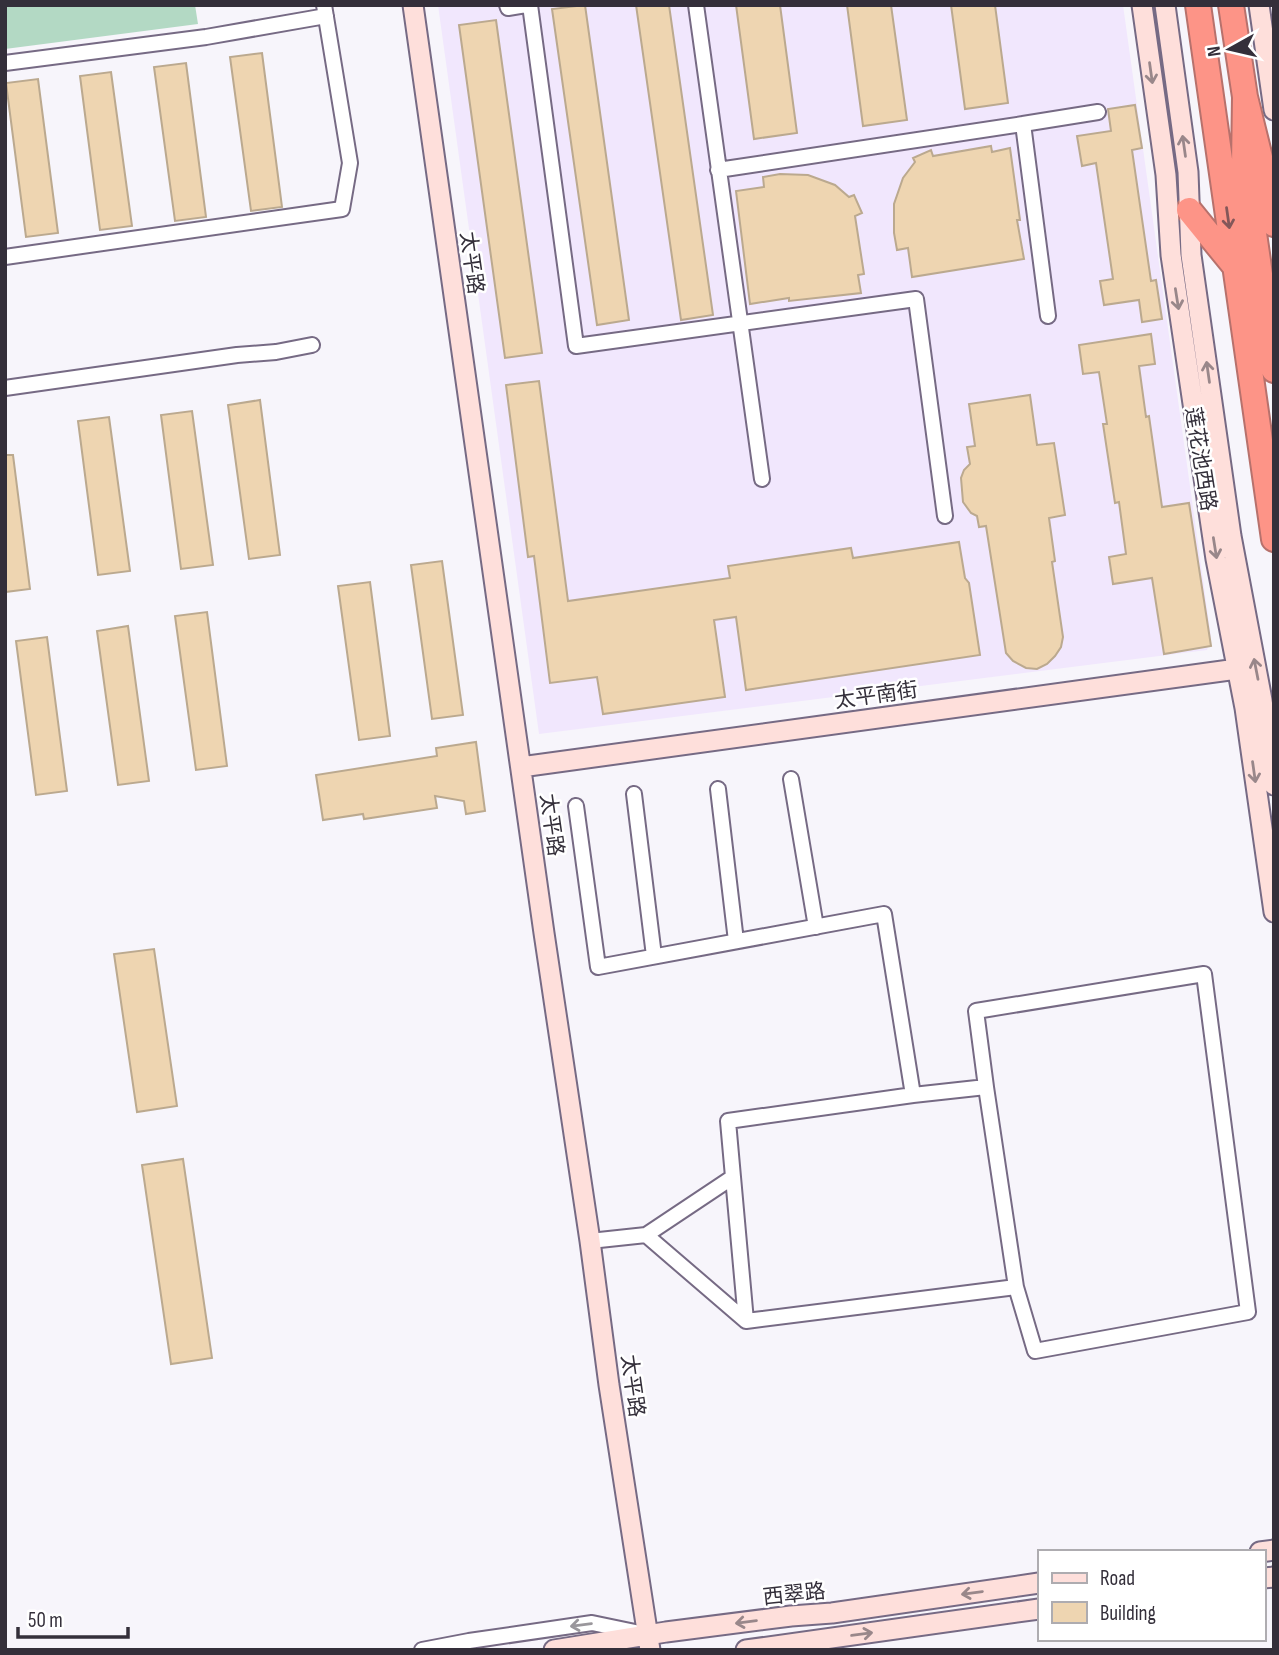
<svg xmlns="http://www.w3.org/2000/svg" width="1279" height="1655" viewBox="0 0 1279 1655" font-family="'Sofia Sans Condensed','Noto Sans SC',sans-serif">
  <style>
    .education { fill: #f1e7fd }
    .green { fill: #b3d9c4 }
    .building { fill: #eed5b1; stroke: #bba98f; stroke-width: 2 }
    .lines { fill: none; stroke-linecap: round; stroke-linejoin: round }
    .street-casing { stroke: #766a84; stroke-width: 18 }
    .secondary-casing { stroke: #766a84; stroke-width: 23 }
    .highway-casing { stroke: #b7716c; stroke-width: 28 }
    .street { stroke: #fff; stroke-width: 14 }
    .secondary { stroke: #fedfdb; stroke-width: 19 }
    .highway { stroke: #fd9487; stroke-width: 24 }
    .oneway { stroke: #99878a }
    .oneway2 { stroke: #845759 }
    .oneway3 { stroke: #9a979c }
    .labels { text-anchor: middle; stroke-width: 5; stroke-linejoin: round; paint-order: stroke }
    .street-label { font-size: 21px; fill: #342f3a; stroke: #fff }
  </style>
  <rect width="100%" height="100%" fill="#f7f5fb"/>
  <path class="education" d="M438,5H1123L1211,637L1207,650L539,734Z"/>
  <path class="green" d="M5,5H195L198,24L5,49Z"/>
  <path class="building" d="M585,5L629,320L597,325L552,9Z
    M636,5H669L713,315L681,320Z
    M736,5H780L797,133L754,139Z
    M847,5H891L907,120L863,126Z
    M951,5H995L1008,103L965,109Z
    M496,20L542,353L505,358L459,25Z
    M262,53L282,207L251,211L230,57Z
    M186,63L206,217L175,221L154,67Z
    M111,72L132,226L100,230L80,76Z
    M38,79L58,233L26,237L6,83Z
    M1135,105L1142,148L1132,150L1151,281L1156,280L1162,319L1142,322L1139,300L1104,305L1100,281L1113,279L1096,163L1082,166L1077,136L1111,131L1108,109Z
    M991,146L992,152L1010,148L1020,220H1017L1024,259L912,277L908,248L897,250L894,233V204L903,178L915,162L913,158L931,150L933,156Z
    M780,174L808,175L835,185L849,197L854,195L862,213L855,216L864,274L858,275L861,293L789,301V298L750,304L736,191L764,187L763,177Z
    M1151,334L1155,364L1139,366L1146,417L1149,416L1162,507L1189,503L1211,646L1164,654L1152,578L1113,584L1109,557L1126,554L1119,502L1115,503L1103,424H1107L1099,372L1083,374L1079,345Z
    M539,381L568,601L730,578L728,566L851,548L853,558L959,542L965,578L969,583L980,655L746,690L736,617L714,620L725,697L603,714L597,677L550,683L534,556L528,557L506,385Z
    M1030,395L1037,445L1054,443L1065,515L1049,518L1055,561L1052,562L1063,637L1061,647L1055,656L1047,664L1037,669L1026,668L1013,661L1006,653L986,526L979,527L977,516L971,513L963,502L961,478L964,470L970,464L967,447L975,446L969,404Z
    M260,400L280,555L249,559L228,405Z
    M192,411L213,565L181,569L161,415Z
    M109,417L130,571L98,575L78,421Z
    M5,455H13L30,589L5,592Z
    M442,561L463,715L432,719L411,565Z
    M370,582L390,736L359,740L338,586Z
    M207,612L227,766L196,770L175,616Z
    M128,626L149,781L118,785L97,631Z
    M47,637L67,791L36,795L16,641Z
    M476,742L485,811L466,814L464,801L435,796L437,808L364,819L363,814L323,820L316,775L437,756L436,748Z
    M154,949L177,1106L137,1112L114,954Z
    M183,1159L212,1358L171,1364L142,1165Z"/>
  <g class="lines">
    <g class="street-casing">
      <path id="street" d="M507,5L508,8L526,5
        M530,5L576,346L916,299L945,516
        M696,5L762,479
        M5,63L206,37L326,16
        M1023,124L1098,112
        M718,170L1023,124L1048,316
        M5,257L342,209L350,163L324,5
        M5,388L237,355L276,352L312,345
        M791,779L816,927
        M718,789L736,941
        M634,794L654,956
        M576,806L598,967L884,914L913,1095L728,1121L733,1177L646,1235L590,1241
        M986,1087L1016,1287
        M733,1177L746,1321
        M646,1235L746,1321L1016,1287L1035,1351L1248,1312L1204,974L976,1011L986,1087L913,1095
        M422,1650L469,1641L592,1623L640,1633"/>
    </g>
    <g class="secondary-casing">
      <path id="secondary" d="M413,5L544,933L590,1241L609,1385L650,1650
        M1142,5L1166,175L1171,255L1216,559L1245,708L1274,912
        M1165,5L1188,172L1191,255L1231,536L1262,700L1274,785
        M1259,5L1274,110
        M521,767L1237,669
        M1260,1552L1274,1550
        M1263,1578L1274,1577
        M554,1650L666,1632L791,1616L832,1613L1039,1583
        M746,1650L1039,1609"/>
    </g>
    <g class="highway-casing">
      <path id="highway" d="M1198,5L1274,539
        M1231,5L1245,97L1270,198L1274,224
        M1245,97L1244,165L1274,370
        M1189,210L1233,264"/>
    </g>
    <use href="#street" class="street"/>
    <use href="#secondary" class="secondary"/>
    <use href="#highway" class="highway"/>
  </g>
  <defs><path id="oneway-shaft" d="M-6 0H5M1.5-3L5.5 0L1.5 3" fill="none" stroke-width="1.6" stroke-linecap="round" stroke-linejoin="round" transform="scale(1.75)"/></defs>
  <g class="oneway">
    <use href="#oneway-shaft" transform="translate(1151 73) rotate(82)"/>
    <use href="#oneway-shaft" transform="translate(1184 146) rotate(-98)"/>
    <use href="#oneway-shaft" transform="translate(1177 299) rotate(81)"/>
    <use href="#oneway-shaft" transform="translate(1208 372) rotate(-98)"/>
    <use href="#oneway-shaft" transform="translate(1215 548) rotate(81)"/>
    <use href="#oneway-shaft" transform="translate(1256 669) rotate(-101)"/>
    <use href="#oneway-shaft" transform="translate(1254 772) rotate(82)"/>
    <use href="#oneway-shaft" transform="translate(972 1593) rotate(172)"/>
    <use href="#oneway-shaft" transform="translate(746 1622) rotate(173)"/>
    <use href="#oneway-shaft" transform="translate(862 1634) rotate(-8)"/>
  </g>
  <use class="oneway2" href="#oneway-shaft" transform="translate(1228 218) rotate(82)"/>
  <use class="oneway3" href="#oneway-shaft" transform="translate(581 1625) rotate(173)"/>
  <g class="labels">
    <g class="street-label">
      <text transform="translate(472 263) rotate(82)" y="7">太平路</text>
      <text transform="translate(1201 459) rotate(81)" y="7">莲花池西路</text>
      <text transform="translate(876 695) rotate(-8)" y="7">太平南街</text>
      <text transform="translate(552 825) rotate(82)" y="7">太平路</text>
      <text transform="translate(633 1386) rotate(82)" y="7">太平路</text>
      <text transform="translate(794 1594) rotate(-6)" y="7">西翠路</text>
    </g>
  </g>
  <rect width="1279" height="1655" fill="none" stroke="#342f3a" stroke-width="14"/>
  <rect x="1038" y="1550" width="228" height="91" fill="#ffffff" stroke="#aeacb0" stroke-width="2"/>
  <rect x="1052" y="1573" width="35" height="10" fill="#fedfdb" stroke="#aeacb0" stroke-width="2"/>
  <text x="1100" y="1585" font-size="21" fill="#342f3a">Road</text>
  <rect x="1052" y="1602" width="35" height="21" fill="#eed5b1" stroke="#aeacb0" stroke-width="2"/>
  <text x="1100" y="1620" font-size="21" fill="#342f3a">Building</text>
  <g transform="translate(1230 49) rotate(262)" stroke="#ffffff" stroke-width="5" paint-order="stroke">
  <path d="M0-5L12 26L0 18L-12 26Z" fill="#342f3a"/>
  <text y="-10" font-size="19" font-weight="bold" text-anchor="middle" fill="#342f3a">N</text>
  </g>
  <path d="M18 1627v10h110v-10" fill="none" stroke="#342f3a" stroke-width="3.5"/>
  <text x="28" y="1627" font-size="21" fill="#342f3a" stroke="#ffffff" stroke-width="5" paint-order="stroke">50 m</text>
</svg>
